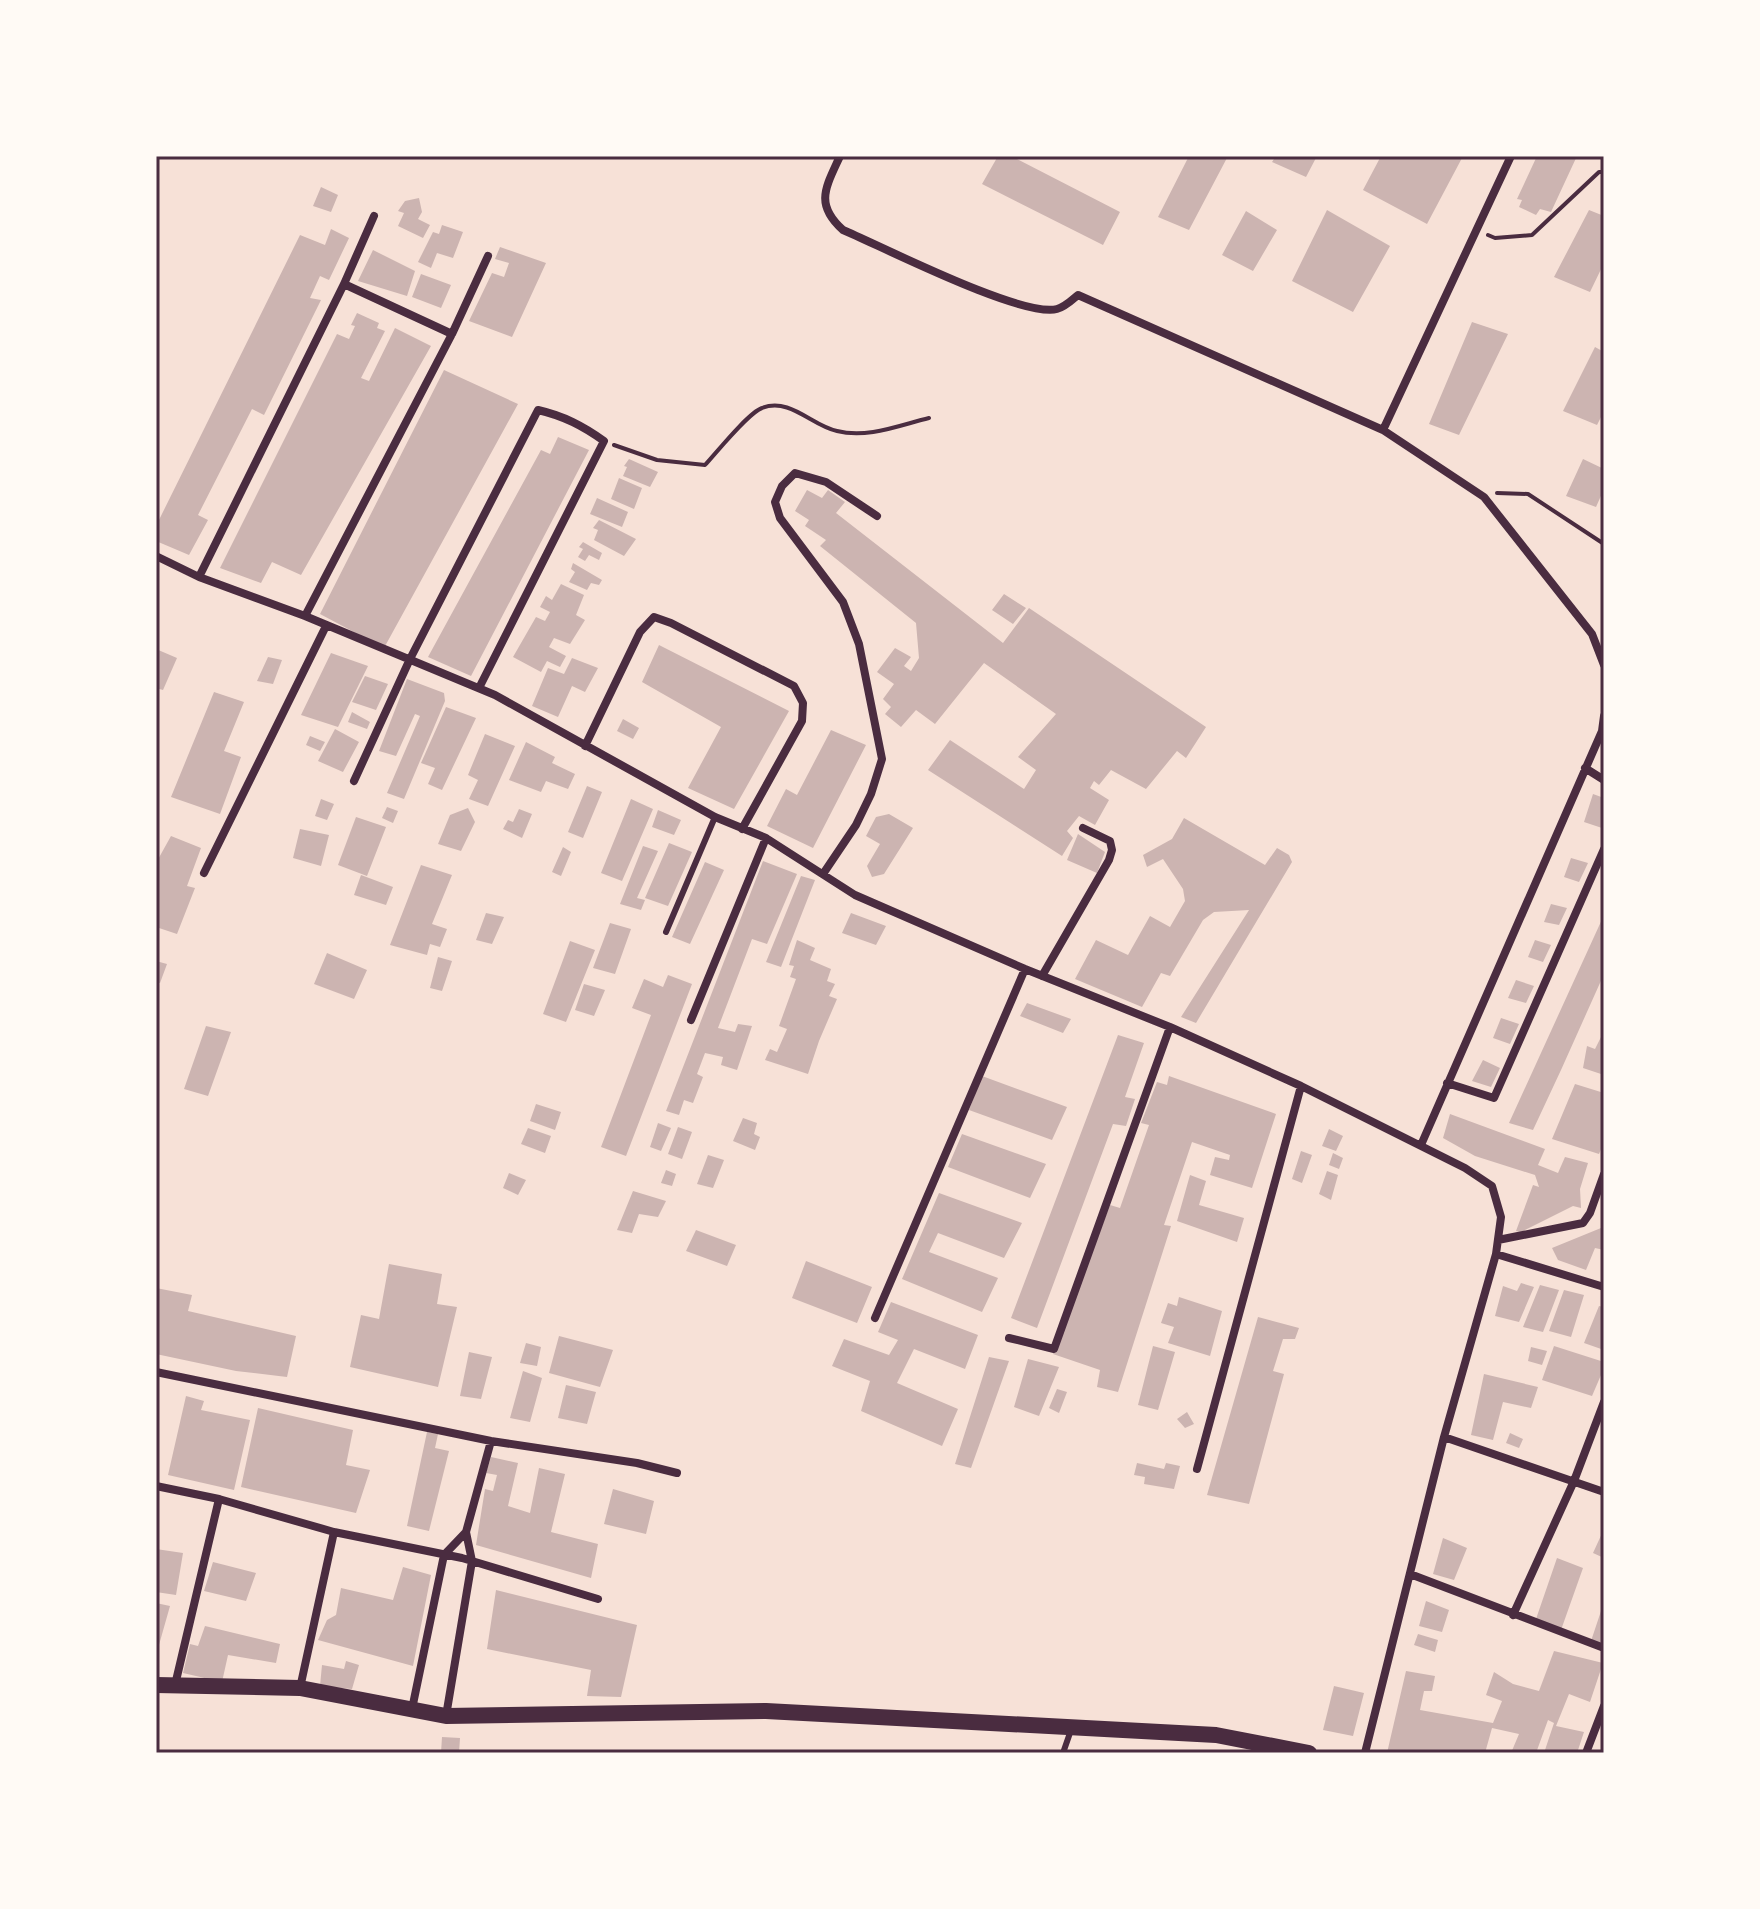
<svg xmlns="http://www.w3.org/2000/svg" width="1760" height="1909" viewBox="0 0 1760 1909" font-family="'IBM Plex Sans',sans-serif">
  <style>
    .building { fill: #ccb4b1 }
    .lines { fill: none; stroke-linecap: round; stroke-linejoin: round }
    .path { stroke: #4a2c40; stroke-width: 4 }
    .service { stroke: #4a2c40; stroke-width: 6 }
    .minor { stroke: #4a2c40; stroke-width: 8 }
    .secondary { stroke: #4a2c40; stroke-width: 16 }
    .neatline { fill: none; stroke: #4a2c40; stroke-width: 3 }
  </style>
  <rect width="100%" height="100%" fill="#f7e1d7"/>
  <path class="building" d="M998,156H1011L1120,212L1103,245L982,184Z
    M1189,156H1228L1189,230L1158,217Z
    M1276,156H1317L1306,177L1272,162Z
    M1381,156L1462,158L1427,224L1363,190Z
    M1537,156H1577L1551,212L1540,209L1536,215L1519,207L1522,200L1517,199Z
    M321,187L338,195L331,212L313,206Z
    M419,198L422,212L418,219L430,225L423,238L398,226L404,213L398,211L405,201Z
    M1327,210L1390,246L1353,312L1292,281Z
    M1589,210L1604,216V263L1590,292L1554,277Z
    M1246,211L1277,230L1253,271L1222,255Z
    M442,225L463,232L453,258L437,253L431,268L418,262L433,232L439,234Z
    M331,229L349,238L329,280L320,276L310,298L321,300L264,415L252,409L198,515L208,520L189,555L156,541V526L300,235L325,245Z
    M500,247L546,263L512,337L469,321L492,273L504,277L509,263L495,259Z
    M373,250L415,271L407,296L358,281Z
    M421,274L451,285L441,308L412,297Z
    M357,313L379,323L377,328L385,331L361,378L369,381L395,328L431,346L301,575L272,562L261,583L220,568L337,334L349,339L355,326L351,325Z
    M1472,322L1508,334L1459,435L1429,424Z
    M1595,347L1604,352V411L1597,425L1563,411Z
    M444,370L518,404L384,648L320,614Z
    M558,437L589,450L471,676L428,657L541,450L550,454Z
    M629,459L658,472L650,487L623,476L627,467L624,466Z
    M1583,459L1604,469V489L1596,507L1566,496Z
    M619,478L642,488L634,509L611,499Z
    M807,490L822,498L828,490L845,502L836,513L1003,643L1029,608L1206,727L1186,758L1177,751L1146,789L1111,770L1099,785L1094,781L1090,788L1109,800L1095,825L1079,816L1067,831L1073,838L1062,856L928,770L950,740L1024,789L1036,770L1018,757L1056,714L984,663L935,724L916,710L901,727L885,714L891,707L883,699L894,684L877,672L895,648L911,657L904,666L911,671L919,658L916,623L820,546L826,540L805,526L809,520L795,511Z
    M597,498L628,512L622,527L590,514Z
    M599,520L636,539L624,556L594,540L598,530L593,528Z
    M583,542L602,553L599,560L589,555L585,561L578,557L583,549L579,547Z
    M573,563L602,580L599,585L591,583L587,590L569,582L575,572L571,569Z
    M561,584L584,595L576,615L585,620L570,644L554,638L549,647L566,656L560,667L547,661L541,672L513,657L536,617L545,621L550,612L540,607L546,596L552,600Z
    M1004,594L1026,608L1013,624L992,610Z
    M659,645L789,711L734,809L688,788L721,727L642,682Z
    M156,649L177,658L163,690L156,688Z
    M331,653L368,666L338,727L301,715Z
    M268,657L282,660L273,684L257,681Z
    M572,658L598,668L585,692L572,686L558,717L532,706L548,668L564,674Z
    M365,676L388,684L376,710L352,702Z
    M407,679L444,693L445,701L404,799L387,793L420,716L415,714L396,756L379,751Z
    M214,692L244,702L224,751L241,757L220,814L171,797Z
    M446,707L476,718L442,790L428,784L435,768L421,763Z
    M352,712L370,722L367,729L348,722Z
    M623,719L639,728L633,739L617,731Z
    M335,729L359,742L343,772L318,761Z
    M831,730L866,745L813,848L767,826L786,789L797,795Z
    M485,734L515,746L488,806L469,799L478,780L468,775Z
    M310,736L325,742L320,751L306,745Z
    M526,742L555,757L552,763L575,774L568,789L546,781L541,792L509,780Z
    M587,786L602,792L583,838L568,832Z
    M1593,794L1604,798L1602,828L1584,822Z
    M321,799L334,804L327,820L315,816Z
    M631,799L653,809L622,881L601,873Z
    M387,807L398,811L393,823L382,818Z
    M468,808L475,822L461,851L438,844L450,815Z
    M519,809L532,814L522,838L503,829L508,820L513,822Z
    M658,810L681,820L674,835L652,827Z
    M889,814L913,828L884,874L872,877L867,866L880,844L866,836L876,817Z
    M356,817L386,827L367,876L338,865Z
    M1184,818L1265,865L1277,848L1289,855L1292,862L1196,1023L1181,1017L1249,910L1214,912L1203,920L1170,976L1161,973L1142,1007L1075,979L1096,940L1128,955L1150,916L1170,927L1185,901L1183,889L1163,859L1147,867L1143,855L1172,839Z
    M300,829L329,835L321,866L293,858Z
    M1078,834L1105,852L1097,873L1067,860Z
    M171,836L201,848L187,886L195,888L177,934L156,927V863Z
    M669,843L692,852L668,906L645,898Z
    M643,846L658,851L637,898L645,900L641,910L620,904Z
    M563,847L571,852L561,876L552,872Z
    M1571,858L1588,863L1579,882L1564,877Z
    M763,861L797,874L767,944L752,939L718,1028L735,1032L738,1024L752,1026L737,1070L721,1065L723,1057L705,1053L697,1074L703,1077L693,1103L684,1100L679,1115L666,1111Z
    M705,862L724,870L690,944L672,937Z
    M421,865L452,875L432,924L447,929L440,947L430,944L427,955L390,945Z
    M361,875L393,887L386,905L354,895Z
    M801,876L815,880L781,967L766,962Z
    M1551,904L1567,908L1559,925L1544,922Z
    M486,913L504,917L492,944L476,940Z
    M851,913L886,926L876,945L842,933Z
    M1604,915V974L1561,1070L1533,1130L1509,1123Z
    M610,923L631,929L615,974L593,968Z
    M797,940L815,948L810,960L831,969L827,981L835,984L829,996L837,999L819,1041L808,1074L765,1060L770,1049L777,1052L787,1029L779,1026L796,979L790,977L794,966L789,965Z
    M1535,940L1551,945L1543,962L1528,957Z
    M570,941L595,950L566,1022L543,1014Z
    M327,953L367,970L354,999L314,984Z
    M438,957L452,961L442,991L430,988Z
    M156,961L167,964L160,983L156,982Z
    M668,975L692,984L626,1156L601,1147L651,1015L632,1008L644,979L663,987Z
    M1516,980L1534,986L1526,1003L1508,998Z
    M584,984L605,990L594,1016L575,1010Z
    M1027,1003L1071,1019L1063,1033L1020,1016Z
    M1501,1018L1519,1024L1510,1044L1493,1038Z
    M206,1026L231,1032L208,1096L184,1089Z
    M1118,1035L1144,1043L1125,1097L1135,1099L1126,1126L1113,1124L1037,1328L1011,1318Z
    M1601,1037L1604,1038V1075L1583,1068L1587,1046L1595,1049Z
    M1483,1060L1500,1068L1491,1087L1472,1081Z
    M982,1076L1067,1107L1052,1140L969,1110Z
    M1169,1076L1276,1114L1252,1188L1210,1175L1215,1157L1229,1160L1230,1155L1192,1142L1164,1225L1171,1226L1118,1392L1097,1387L1100,1370L1053,1354L1110,1205L1120,1208L1149,1125L1141,1123L1157,1082L1167,1085Z
    M1575,1084L1604,1093V1142L1599,1154L1552,1139Z
    M536,1104L561,1112L555,1130L530,1121Z
    M1450,1114L1545,1149L1538,1165L1558,1173L1565,1157L1588,1163L1580,1189L1581,1208L1573,1206L1521,1232L1516,1231L1533,1185L1539,1187L1535,1175L1475,1156L1443,1138Z
    M743,1118L757,1123L754,1134L760,1137L755,1150L733,1141Z
    M658,1123L671,1128L661,1151L650,1147Z
    M678,1127L692,1132L682,1159L668,1154Z
    M528,1128L551,1136L545,1153L521,1144Z
    M1329,1129L1343,1136L1336,1151L1322,1146Z
    M962,1134L1046,1164L1030,1198L948,1167Z
    M1301,1151L1312,1155L1302,1183L1292,1179Z
    M1333,1153L1343,1158L1339,1169L1329,1165Z
    M708,1155L724,1160L713,1188L697,1184Z
    M666,1170L676,1174L672,1186L661,1183Z
    M1327,1171L1338,1175L1331,1200L1319,1194Z
    M509,1173L526,1180L518,1195L503,1188Z
    M1190,1175L1206,1181L1199,1205L1244,1218L1237,1242L1177,1221Z
    M633,1191L666,1201L658,1217L639,1214L632,1233L617,1230Z
    M939,1193L1022,1223L1004,1258L938,1233L929,1252L998,1278L982,1312L902,1279Z
    M1601,1228L1604,1229V1250L1595,1248L1586,1270L1558,1260L1552,1248Z
    M696,1230L736,1245L727,1266L686,1251Z
    M806,1261L872,1287L857,1323L792,1298Z
    M389,1264L442,1274L437,1304L457,1307L438,1387L350,1367L361,1315L379,1319Z
    M1521,1283L1534,1287L1519,1322L1495,1316L1503,1286L1517,1291Z
    M1540,1285L1559,1290L1543,1332L1523,1327Z
    M156,1288L192,1295L188,1311L296,1336L287,1377L236,1371L156,1354Z
    M1564,1290L1584,1295L1571,1337L1549,1331Z
    M1179,1297L1222,1311L1210,1356L1168,1343L1174,1327L1161,1323L1168,1303L1177,1306Z
    M891,1302L978,1335L965,1369L914,1349L897,1383L958,1409L942,1446L861,1411L870,1381L832,1366L844,1339L889,1355L898,1340L878,1332Z
    M1599,1306L1604,1307V1350L1584,1343Z
    M1258,1317L1299,1328L1295,1339H1283L1273,1371L1284,1374L1249,1504L1207,1495Z
    M559,1336L613,1350L600,1387L549,1373Z
    M526,1343L541,1347L537,1366L520,1363Z
    M1153,1346L1175,1352L1158,1410L1138,1405Z
    M1554,1346L1604,1362V1368L1592,1396L1542,1380Z
    M1531,1347L1547,1351L1542,1365L1528,1361Z
    M469,1352L492,1357L481,1399L460,1396Z
    M989,1357L1009,1361L971,1468L955,1464Z
    M1028,1359L1059,1367L1039,1416L1014,1407Z
    M523,1371L542,1378L530,1422L510,1418Z
    M1484,1374L1538,1387L1531,1408L1503,1402L1493,1440L1471,1435Z
    M566,1385L596,1392L587,1424L558,1418Z
    M1057,1389L1067,1392L1059,1413L1049,1408Z
    M186,1396L204,1401L201,1410L250,1420L234,1490L168,1475Z
    M258,1408L353,1430L346,1465L370,1470L356,1513L241,1487Z
    M1187,1412L1194,1424L1185,1428L1177,1419Z
    M427,1432L438,1434L435,1448L449,1451L429,1531L407,1526Z
    M1510,1433L1523,1439L1519,1448L1506,1443Z
    M491,1457L518,1463L508,1506L530,1513L539,1468L565,1474L551,1532L598,1544L591,1578L476,1545L485,1489L493,1491L497,1475L486,1473Z
    M1137,1463L1164,1469L1166,1463L1180,1466L1174,1489L1144,1484L1145,1477L1134,1475Z
    M613,1489L654,1501L646,1534L604,1524Z
    M1604,1529V1558L1593,1553Z
    M1443,1538L1467,1548L1454,1580L1433,1574Z
    M156,1549L183,1553L176,1595L156,1592Z
    M1557,1558L1583,1568L1561,1630L1536,1619Z
    M213,1562L256,1573L246,1601L204,1591Z
    M403,1567L431,1575L413,1666L318,1640L327,1620L336,1615L341,1588L393,1600Z
    M496,1590L637,1625L621,1697L587,1696L591,1670L487,1649Z
    M1426,1601L1449,1610L1442,1632L1419,1626Z
    M1604,1602V1645L1591,1641Z
    M156,1603L170,1606L157,1652H156Z
    M205,1626L280,1644L276,1663L228,1655L222,1682L183,1673L190,1644L198,1646Z
    M1418,1634L1438,1640L1435,1652L1414,1645Z
    M1554,1651L1603,1663L1590,1702L1569,1694L1556,1726L1584,1732L1577,1753H1544L1554,1723L1548,1720L1536,1753H1511L1519,1734L1492,1728L1485,1753H1387L1406,1671L1435,1676L1432,1691H1424L1420,1710L1493,1723L1502,1701L1486,1695L1494,1672L1513,1684L1539,1691Z
    M346,1661L359,1665L352,1689L320,1686L322,1665L344,1669Z
    M1334,1686L1364,1693L1353,1736L1323,1730Z
    M442,1737L460,1738L459,1753H441Z"/>
  <g class="lines">
    <path class="path" d="M1488,235L1495,238L1532,235L1599,172H1604
      M614,445L657,460L705,465C717,452 748,413 762,408C790,397 812,426 837,431C867,439 900,425 929,418
      M1497,493L1528,494L1604,544"/>
    <path class="service" d="M666,932L715,817
      M1063,1753L1071,1730"/>
    <path class="minor" d="M840,156C826,187 814,204 843,230C883,247 1022,318 1057,309C1065,307 1072,300 1078,295L1383,430L1484,497L1592,634L1604,665
      M344,284L452,334
      M1383,430L1511,156
      M156,556L199,577L305,616L495,695L715,817L766,838L855,895L1025,969L1170,1027L1301,1086L1465,1168L1492,1186L1501,1217L1496,1254L1444,1437L1365,1753
      M199,577L344,284L374,216
      M305,616L452,334L488,256
      M585,746L640,632L654,617L671,623L794,686L803,703L802,721L742,829
      M1585,768L1604,780
      M354,781L410,659L538,410C564,416 583,426 604,441L479,688
      M204,873L326,626
      M823,874L856,825L871,794L882,759L859,644L843,602L780,518L775,502L782,486L795,473L826,482L877,516
      M1042,976L1109,860L1112,850L1110,841L1083,828
      M691,1020L766,838
      M1447,1083L1494,1098L1604,849
      M1421,1145L1602,731L1604,716
      M1498,1240L1583,1223L1590,1213L1604,1174
      M1496,1254L1604,1287
      M875,1318L1025,969
      M1009,1338L1054,1349L1170,1027
      M156,1372L491,1441L637,1463L677,1473
      M1444,1437L1604,1492
      M1197,1469L1301,1086
      M156,1486L219,1499L334,1532L462,1558L598,1599
      M1410,1574L1604,1648
      M1513,1615L1574,1481L1604,1402
      M175,1685L219,1499
      M300,1688L334,1532
      M412,1709L444,1555L466,1532L491,1441
      M446,1716L472,1561L466,1532
      M1586,1753L1604,1706"/>
    <path class="secondary" d="M156,1685L300,1688L446,1716L766,1711L1216,1735L1309,1753"/>
  </g>
  <rect width="1760" height="1909" fill="none" stroke="#fffaf5" stroke-width="316"/>
  <rect x="158" y="158" width="1444" height="1593" class="neatline"/>
</svg>
